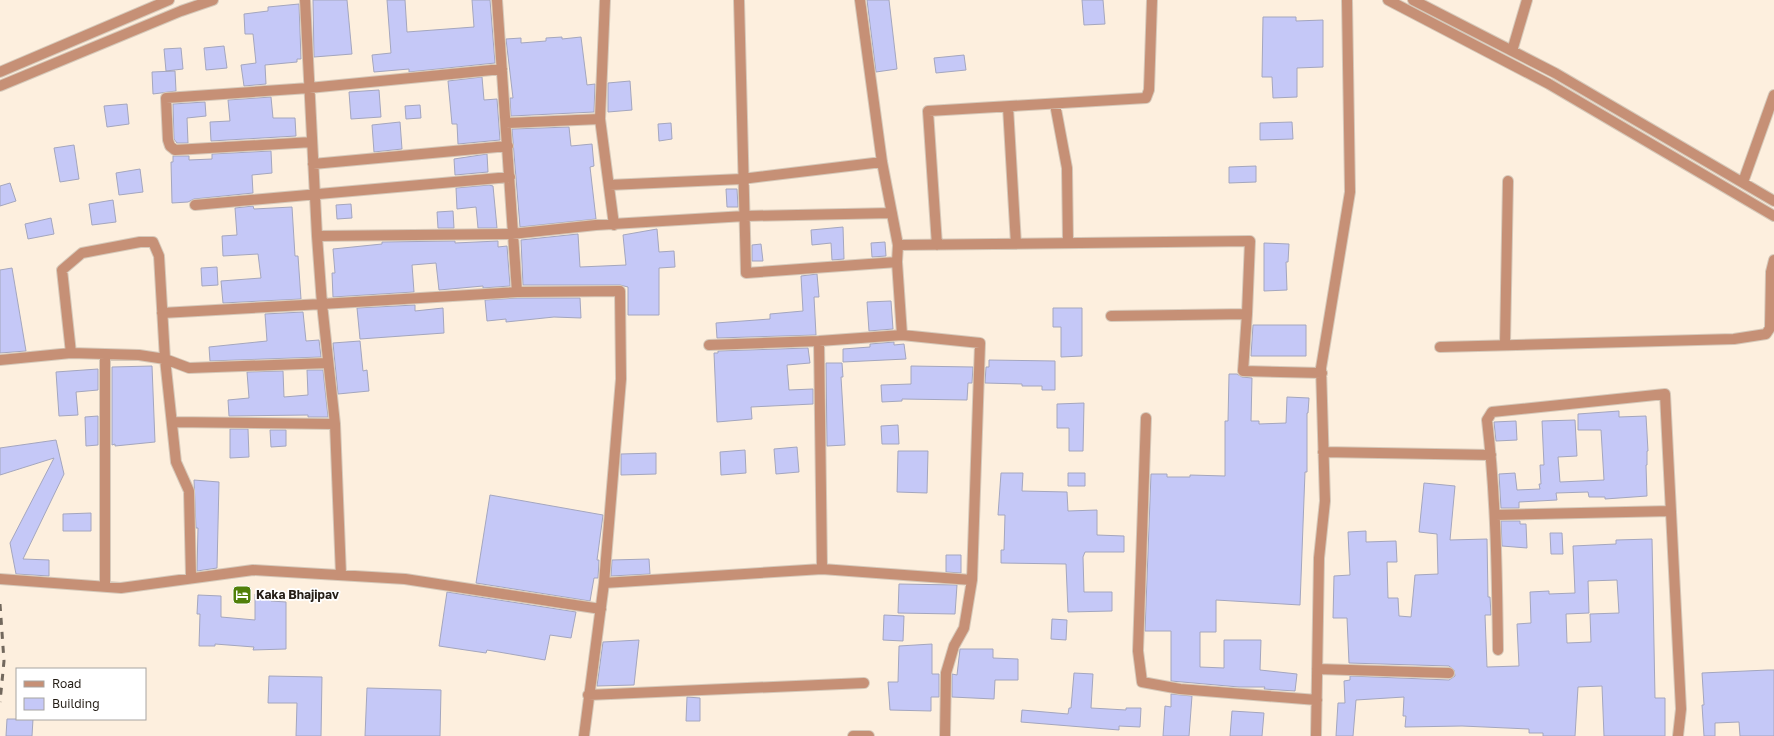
<svg xmlns="http://www.w3.org/2000/svg" width="1774" height="736" viewBox="0 0 1774 736" font-family="'Golos Text',sans-serif">
  <style>
    .building { fill: #c5c8f7; stroke: #a4a6be; fill-rule: evenodd }
    .lines { fill: none; stroke-linecap: round; stroke-linejoin: round }
    .minor-casing { stroke: #d6c9ba; stroke-width: 12 }
    .minor { stroke: #c69076; stroke-width: 10 }
    .rail { stroke: #72685d; stroke-width: 3; stroke-dasharray: 7 7; stroke-linecap: butt }
    .labels { text-anchor: middle; stroke-width: 3.5; stroke-linejoin: round; paint-order: stroke }
    .poi-label { font-size: 12px; font-weight: bold; fill: #251e16; stroke: #fff; text-anchor: start }
  </style>
  <rect width="100%" height="100%" fill="#fdefde"/>
  <path class="building" d="M313,0H347L352,54L314,57Z
    M387,0H405L407,32L474,27L472,0H490L495,63L409,72V69L374,72L372,55L391,53Z
    M867,0H889L897,69L876,72Z
    M1082,0H1103L1105,24L1084,25Z
    M299,4L301,59H297V62L265,65L266,84L244,86L241,65L256,63L253,34H245L244,14L268,11V7Z
    M1263,17H1296V21L1323,20V67L1297,68V97L1273,98L1272,77H1262Z
    M562,37V39L581,37L587,85L595,84L594,112L511,116L510,98H513L506,39L521,38V43L546,41V38Z
    M224,46L227,68L206,70L204,48Z
    M181,48L183,69L166,71L164,49Z
    M964,55L966,70L936,73L934,58Z
    M175,71L176,91L153,94L152,72Z
    M482,77L484,100L497,99L500,140L458,144L457,124H452L448,81Z
    M630,81L632,110L608,112V83Z
    M379,90L381,117L351,119L349,92Z
    M271,97L273,118H295L296,136L211,141L210,122L230,121L228,100Z
    M205,102L206,116L187,118L188,143H177L174,139L173,104Z
    M127,104L129,124L107,127L104,106Z
    M420,105L421,118L406,119L405,106Z
    M400,122L402,149L374,152L372,125Z
    M1292,122L1293,139L1260,140V123Z
    M671,123L672,139L659,141L658,124Z
    M569,127L571,146L592,144L594,166L590,167L596,219L520,227L512,129Z
    M74,145L79,179L60,182L54,148Z
    M271,151L272,173L252,175L253,193L194,199L188,202L172,203L171,162H173V156H189V160L212,159V154Z
    M487,154L488,172L455,175L454,159Z
    M1256,166V182L1229,183V167Z
    M140,169L143,192L119,195L116,173Z
    M10,183L16,201L0,206V186Z
    M489,185L493,186L497,228H478L476,207L457,209L456,188Z
    M726,189H737L738,207H727Z
    M113,200L116,222L92,225L89,204Z
    M351,204L352,218L337,219L336,205Z
    M253,206L254,209L292,207L295,256H298L301,299L223,303L221,281L261,278L258,254L223,256L222,236L237,235L235,208Z
    M453,211L454,228H438L437,212Z
    M51,218L54,234L28,239L25,224Z
    M843,227L844,259L832,260L831,243L812,245L811,230Z
    M657,229L659,252L674,251L675,267L659,268V315H628V287L620,285H523L521,240L578,234L580,267L626,265L623,235Z
    M455,241V243L498,241V247L507,246L510,286L483,288V286L439,290L436,263L412,265L414,292L333,297L332,273H335L333,249L382,244V242Z
    M885,242L886,256L872,257L871,243Z
    M1264,243L1289,244L1288,262H1286L1287,290L1264,291Z
    M761,244L763,261H752V245Z
    M217,267L218,285L202,286L201,268Z
    M12,268L26,351L0,353V270Z
    M817,274L819,297H814L816,335L717,338L716,323L770,319V314L803,311L801,276Z
    M517,298H580L581,318L554,317L506,322V319L487,321L485,300Z
    M891,301L893,329L869,331L867,302Z
    M415,305V311L443,308L444,333L360,339L357,308Z
    M1053,308H1082V356L1061,357V327H1053Z
    M303,312L306,341L319,340L321,357L210,361L209,347L267,341L265,314Z
    M1253,325H1306V356H1251Z
    M360,341L363,371L367,370L369,391L338,394L333,343Z
    M894,342V345L904,344L906,359L843,362V349L870,347V344Z
    M808,348L810,363L787,365L789,390L813,389V404L751,407L752,419L717,422L714,353H718V351Z
    M989,360L1055,361V390H1042V386H1022V384L985,383L986,367H989Z
    M826,363H842L843,377H841L845,445L827,446Z
    M152,366L155,442L115,446V444L112,445V367Z
    M911,366L973,367L972,383H968L967,400L902,399V401L882,402L881,385L911,384Z
    M98,369V390L76,392L78,415L59,416L56,372Z
    M307,370H323L328,417H308V415L229,416L228,400L249,398L247,372L283,371L284,397L308,395Z
    M1229,374H1237L1242,377L1252,378L1251,421H1259V424L1286,423L1287,397L1309,398L1308,413H1307V472H1305L1300,605L1216,600V632H1200V667L1224,668V640H1261L1260,670L1297,674L1295,691L1264,689L1265,687H1239L1171,681V631H1145L1151,474H1167V477H1190V475L1225,476V421H1228Z
    M1084,403L1083,451H1069V428H1057V404Z
    M1619,411V417L1646,416L1648,451H1647V465H1646L1647,496L1605,499V497H1589L1588,492L1556,493L1557,500L1519,502V508H1501L1499,474L1515,473L1517,490L1540,489L1539,484H1541L1540,465H1544L1542,421L1575,420L1577,456L1558,457L1560,482L1604,480L1601,430H1578V414Z
    M98,416V445L86,446L85,417Z
    M1516,421L1517,440L1496,441L1494,422Z
    M898,425L899,444H882L881,426Z
    M230,429H248L249,457L230,458Z
    M270,430H286V446L271,447Z
    M56,440L64,474L23,559L49,560V576L16,574L10,543L54,458L0,475V448Z
    M797,447L799,472L776,474L774,449Z
    M745,450L746,473L721,475L720,452Z
    M898,451H928L927,493L897,492Z
    M656,453V474L621,475V454Z
    M1001,473H1023L1022,491L1067,492L1068,511L1097,510V535L1124,536V552H1085L1083,557L1084,592H1112V611L1068,612L1066,564L1001,563V550H1004L1005,515H998Z
    M1068,473H1085V486H1068Z
    M194,480L219,482L217,568L197,571L198,528H196Z
    M1424,483L1455,486L1450,540L1487,539L1488,597H1490L1491,615H1485L1487,667L1519,666L1517,624L1531,623L1530,592L1549,591V594L1575,593L1573,546L1616,544V540L1652,539L1655,698H1665V736H1604L1602,686L1578,687L1575,736H1543V733H1529V729L1462,726L1405,727L1406,716H1403L1404,697L1356,700L1353,736H1336L1338,703H1345L1344,681L1350,680V676L1449,680L1455,676L1454,670L1449,666L1349,663L1347,618H1333L1334,576L1350,575L1348,532L1366,531V542L1396,541L1397,562H1387L1388,598H1398L1399,616L1411,617L1415,575L1438,574L1437,534L1419,532ZM1617,580L1619,613L1590,614L1591,642L1567,643L1566,614L1589,613L1588,581Z
    M490,495L603,515L597,560H599L598,578H594L590,601L476,583Z
    M91,513V531H63V514Z
    M1501,521H1520V524H1526L1527,548L1502,546Z
    M1550,533H1562L1563,554H1551Z
    M946,555H961V573L946,572Z
    M649,559L650,574L611,576L612,560Z
    M899,584L957,585L955,614L898,613Z
    M447,592L576,612L571,638L550,635L545,660L487,650L486,653L439,646Z
    M255,594H271V601L286,602V649L253,650L254,647L215,644V646H199L200,614H197L198,595L221,596V617L255,620Z
    M884,615L904,616L903,641L883,640Z
    M1052,619L1067,620L1066,640L1051,639Z
    M639,640L634,685L597,686L603,642Z
    M932,644V674H939V697H931V711L890,710L888,682H898L899,646Z
    M960,649H993V658L1018,659V680H995L994,699L952,697V674L957,675Z
    M1768,670H1774V736H1740L1739,722L1715,723V736H1704L1702,705H1704L1702,673Z
    M1074,673L1093,674L1091,708L1126,710V708H1141L1140,727L1119,726V730L1021,722L1022,710L1068,714L1069,708H1071Z
    M269,676L322,677L321,736H296L297,703H268Z
    M367,688L441,690L440,736H365Z
    M1171,694L1192,696L1189,736H1163L1165,706L1171,707Z
    M687,697L700,698V721H686Z
    M1232,711L1264,713L1262,736H1230Z
    M7,719H33L32,736H6Z"/>
  <g class="lines">
    <g class="minor-casing">
      <path id="minor" d="M305,0L317,236L322,304L517,292L497,0
        M605,0L600,119L614,225
        M739,0L746,273L897,262L898,245
        M860,0L882,162L898,245L1250,241L1247,314L1111,316
        M1388,0L1549,84L1774,216
        M1413,0L1555,73L1774,201
        M1512,51L1527,0
        M0,72L169,0
        M0,86L181,11L213,0
        M1055,104L1067,168L1068,243
        M1008,107L1016,244
        M506,123L600,119
        M312,142L175,150L170,146L168,140L166,98L309,88L502,69
        M313,164L508,146
        M1743,182L1774,95
        M609,185L742,179L882,162
        M195,205L510,177
        M317,236L512,234L596,225L745,216L892,213
        M937,245L928,111L1146,98L1149,90L1152,0
        M517,292L620,291L621,379L604,583
        M162,313L322,304L335,424L341,575
        M1247,314L1243,371L1322,373
        M819,341L822,569L972,580L980,343L902,335
        M1505,344L1508,181
        M709,345L819,341L902,335L897,262
        M1440,347L1734,339L1766,334L1770,328L1771,272L1774,260
        M71,353L62,270L82,253L140,242H153L159,256L165,359L176,462L189,491L191,577
        M0,360L71,353L139,355L165,359L189,368L328,363
        M1146,418L1138,651L1142,682L1180,689L1317,700
        M172,422L335,424
        M1323,452L1491,455
        M1495,515L1671,511
        M0,579L121,588L253,570L405,579L601,609
        M105,587V355
        M1498,650C1497,573 1496,497 1487,420L1492,412L1665,394L1681,709L1678,736
        M1317,669L1449,673
        M588,695L864,683
        M584,736L604,583L822,569
        M853,736H869
        M945,736L946,673L954,646L964,628L972,580
        M1316,736L1319,558L1325,501L1321,368L1350,192L1347,0"/>
    </g>
    <use href="#minor" class="minor"/>
    <path class="rail" d="M0,604L4,661L0,702"/>
  </g>
  <defs>
    <g id="hotel-square" transform="scale(1)"><rect x="-9" y="-9" width="18" height="18" rx="4" fill="#517f0a" stroke="#fff"/><path d="M-6-4.5h1.5V1H6V5H4.5V3h-9V5H-6ZM-4 0a1.8 1.8 0 1 1 3.6 0ZM.5 0V-2.5h3Q6-2.5 6 0Z" fill="#fff"/></g>
  </defs>
  <g fill-rule="evenodd">
    <use href="#hotel-square" x="242" y="595"/>
  </g>
  <g class="labels">
    <g class="poi-label">
      <text x="256" y="599">Kaka Bhajipav</text>
    </g>
  </g>
  <rect x="16" y="668" width="130" height="52" fill="#ffffff" stroke="#a8a5a2"/>
  <rect x="24" y="681" width="20" height="6" fill="#c69076" stroke="#a8a5a2"/>
  <text x="52" y="688" font-size="12" fill="#251e16">Road</text>
  <rect x="24" y="698" width="20" height="12" fill="#c5c8f7" stroke="#a8a5a2"/>
  <text x="52" y="708" font-size="12" fill="#251e16">Building</text>
</svg>
